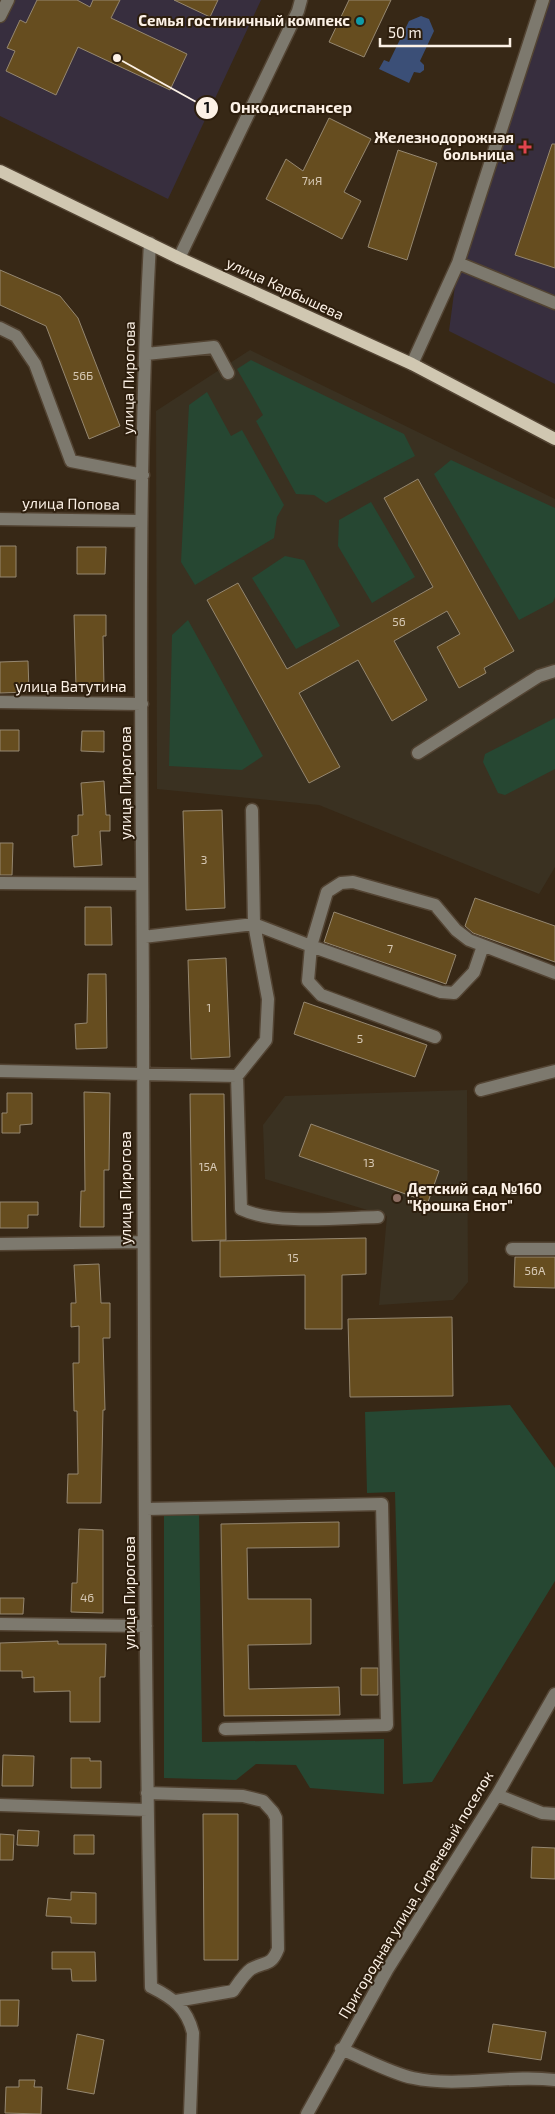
<svg xmlns="http://www.w3.org/2000/svg" width="555" height="2114" viewBox="0 0 555 2114" font-family="'Exo 2',sans-serif">
  <style>
    .education { fill: #3a3121 }
    .medical { fill: #372e3e }
    .green { fill: #264732 }
    .water { fill: #3b4f77 }
    .building { fill: #664d1f; stroke: #958770 }
    .lines { fill: none; stroke-linecap: round; stroke-linejoin: round }
    .minor-casing { stroke: #534433; stroke-width: 15 }
    .major-casing { stroke: #534433; stroke-width: 15 }
    .minor { stroke: #7d796e; stroke-width: 12 }
    .major { stroke: #d0c7b1; stroke-width: 12 }
    .culture-dot { fill: #0f9aa8; stroke: #2d1e0d; stroke-width: 2 }
    .health-dot { fill: #e0444e; stroke: #2d1e0d; stroke-width: 2 }
    .education-dot { fill: #8d6e63; stroke: #2d1e0d; stroke-width: 2 }
    .labels { text-anchor: middle; stroke-width: 4; stroke-linejoin: round; paint-order: stroke }
    .number-label { font-size: 12px; fill: #d6c8b4 }
    .poi-label { font-size: 15px; font-weight: bold; fill: #fcf1e6; stroke: #2d1e0d; text-anchor: end }
    .street-label { font-size: 15px; fill: #fcf1e6; stroke: #2d1e0d }
    .leader { fill: none; stroke: #fcf1e6; stroke-width: 2 }
    .callout-dot { fill: #fcf1e6; stroke: #2d1e0d; stroke-width: 2 }
    .mark-label { font-size: 15px; text-anchor: middle; font-weight: bold; fill: #111 }
    .callout-label { font-size: 16px; text-anchor: middle; font-weight: bold; fill: #fcf1e6; stroke: #2d1e0d; stroke-width: 4; stroke-linejoin: round; paint-order: stroke }
  </style>
  <rect width="100%" height="100%" fill="#372816"/>
  <path class="education" d="M250,350L555,499V867L539,894L319,805L157,789L156,411Z
    M467,1090L468,1282L453,1300L379,1305L387,1216L265,1179L263,1125L285,1096Z"/>
  <path class="medical" d="M0,0H261L168,199L0,116Z
    M543,0H555V384L449,331L458,263Z"/>
  <path class="green" d="M251,360L404,434L415,456L326,503L314,495L296,494L256,421L263,415L237,369Z
    M207,392L231,436L242,430L284,505L277,517L274,538L195,585L181,562L189,405Z
    M451,460L555,508V597L553,602L519,620L434,474Z
    M371,502L415,577L372,603L338,546L339,520Z
    M285,556L304,560L340,626L296,649L252,578Z
    M188,620L263,756L242,770L169,766L172,635Z
    M555,718V769L505,795L498,793L483,762L485,754Z
    M510,1405L555,1468V1581L432,1782L403,1784L395,1492L367,1493L365,1412Z
    M199,1510L202,1742L384,1739V1794L310,1788L296,1765L256,1764L236,1780L164,1778V1511Z"/>
  <path class="water" d="M421,16L429,19L434,31L420,61L424,65V70L420,73L414,72L409,83L379,69L384,60L389,62L409,21Z"/>
  <path class="building" d="M37,0H77L90,7L93,0H120L111,18L187,54L170,90L78,47L56,95L6,71L15,51L7,48L20,20L26,23Z
    M174,0H218L210,17Z
    M349,0H391L364,57L329,42Z
    M329,118L371,139L344,192L361,201L342,239L266,199L286,159L303,171Z
    M552,144H555V268L515,255Z
    M398,150L437,163L407,260L368,247Z
    M0,270L60,296L78,318L120,426L89,439L46,326L0,305Z
    M418,479L514,651L484,668L486,673L459,688L437,647L460,634L447,611L394,641L427,700L392,721L358,660L299,693L340,767L309,783L207,600L238,583L287,669L433,587L384,498Z
    M0,546H16V577H0Z
    M77,547H106L105,574H77Z
    M74,615H106V636H103L104,687H76Z
    M28,661L29,692L0,693V662Z
    M0,730H19V751H0Z
    M82,731H104V752L81,751Z
    M104,781L106,815H110V831H100L102,865L74,867L72,836L78,835V815H83L81,783Z
    M222,810L225,908L186,910L183,811Z
    M0,843H13L12,875H0Z
    M475,898L555,926V962L473,933L465,926Z
    M85,907H111L112,945H85Z
    M334,912L456,955L446,984L324,942Z
    M226,958L230,1057L191,1059L188,960Z
    M88,974H106L107,1048L76,1049L75,1024L87,1023Z
    M304,1002L427,1045L415,1077L294,1034Z
    M84,1092L110,1093L109,1170H104V1227H80L81,1191H85Z
    M7,1093H32V1124L20,1125V1133H2V1113H7Z
    M190,1094H224L226,1240L192,1241Z
    M311,1124L439,1171L428,1202L299,1156Z
    M0,1202H38V1215H28V1228H0Z
    M366,1238V1274L342,1275V1329H305V1275L220,1277V1241Z
    M515,1257H555V1288L514,1287Z
    M99,1264L101,1303H110V1338H103L105,1410H103L101,1503H67L68,1474H78L77,1411H74L73,1363H79V1326L71,1327V1303H76L74,1265Z
    M452,1317L453,1396L350,1397L348,1319Z
    M339,1522V1547L247,1548L248,1599H311V1644L248,1645L249,1689L339,1687L340,1715L224,1716L221,1524Z
    M79,1529L103,1530V1613L71,1612L72,1583H77Z
    M0,1598H24L23,1614H0Z
    M58,1641V1644H106L105,1677H100V1722H70V1691L34,1692V1677L22,1678V1671H0V1643Z
    M361,1668H378V1695H361Z
    M3,1755L34,1756L33,1786H2Z
    M71,1758H90V1761H101V1788H71Z
    M203,1814H238V1960H204Z
    M18,1830L39,1831L38,1846L17,1845Z
    M0,1834L14,1835L13,1860H0Z
    M74,1835H94V1854H74Z
    M532,1847L555,1848V1879L531,1878Z
    M71,1892L96,1893V1924L71,1923V1917L46,1916L48,1898L71,1900Z
    M52,1952H95L96,1981H72L71,1969H52Z
    M0,2000H19L18,2026H0Z
    M493,2024L546,2032L541,2060L488,2052Z
    M77,2034L104,2040L94,2094L67,2089Z
    M19,2080H35L34,2087H42L41,2114L5,2113L6,2087H19Z"/>
  <g class="lines">
    <g class="minor-casing">
      <path id="minor" d="M0,16L8,0
        M150,243C136,497 142,751 143,1005C144,1333 144,1660 151,1987C173,1998 187,2008 193,2033L190,2114
        M179,258L298,11L301,0
        M458,263L543,0
        M0,328L16,336L35,364L71,461L143,475
        M146,354L214,347L228,373
        M412,364L458,263L555,303
        M0,519L141,521
        M0,702L142,704
        M418,753L539,676L555,671
        M252,810L254,924L268,999L266,1040L237,1076L241,1209C275,1225 339,1218 378,1217
        M0,883L142,884
        M143,937L254,924L311,946L308,981L321,995L435,1037
        M483,946L474,972L454,993L441,992L311,946L327,892L341,883L353,882L435,905L456,930L469,940L555,973
        M0,1071L237,1076
        M481,1090L555,1071
        M0,1244L142,1242
        M512,1249H555
        M146,1509L382,1504L387,1725L225,1729
        M0,1624L146,1626
        M147,1793L243,1796L263,1801L273,1812L276,1818L278,1949C271,1967 265,1961 251,1969C244,1974 238,1984 233,1991L176,2001
        M497,1795L542,1813L555,1814
        M0,1805L147,1810
        M341,2049C363,2058 390,2073 413,2078C459,2088 508,2074 555,2080
        M307,2114L387,1970L497,1795L555,1694"/>
    </g>
    <g class="major-casing">
      <path id="major" d="M0,171L179,258L412,364L555,439"/>
    </g>
    <use href="#minor" class="minor"/>
    <use href="#major" class="major"/>
  </g>
  <circle class="culture-dot" cx="360" cy="21" r="5"/>
  <path class="health-dot" d="M522.5 139.5h5v5h5v5h-5v5h-5v-5h-5v-5h5z"/>
  <circle class="education-dot" cx="397" cy="1198" r="5"/>
  <g class="labels">
    <g class="number-label">
      <text x="312" y="185">7иЯ</text>
      <text x="83" y="380">56Б</text>
      <text x="399" y="626">56</text>
      <text x="204" y="864">3</text>
      <text x="390" y="953">7</text>
      <text x="209" y="1012">1</text>
      <text x="360" y="1043">5</text>
      <text x="369" y="1167">13</text>
      <text x="208" y="1171">15А</text>
      <text x="293" y="1262">15</text>
      <text x="535" y="1275">56А</text>
      <text x="87" y="1602">46</text>
    </g>
    <g class="poi-label">
      <text x="350" y="26">Семья гостиничный компекс</text>
      <text x="514" y="143">Железнодорожная<tspan x="514" dy="17">больница</tspan></text>
      <text x="407" y="1194" text-anchor="start">Детский сад №160<tspan x="407" dy="17">"Крошка Енот"</tspan></text>
    </g>
    <g class="street-label">
      <text transform="translate(285 289) rotate(25)" y="5">улица Карбышева</text>
      <text transform="translate(129 378) rotate(-89)" y="5">улица Пирогова</text>
      <text transform="translate(71 504) rotate(1)" y="5">улица Попова</text>
      <text x="71" y="692">улица Ватутина</text>
      <text transform="translate(126 783) rotate(-90)" y="5">улица Пирогова</text>
      <text transform="translate(126 1188) rotate(-90)" y="5">улица Пирогова</text>
      <text transform="translate(130 1593) rotate(-90)" y="5">улица Пирогова</text>
      <text transform="translate(416 1895) rotate(-59)" y="5">Пригородная улица, Сиреневый поселок</text>
    </g>
  </g>
  <path class="leader" d="M117 58L207 108"/>
  <g class="callout-dot">
    <circle cx="117" cy="58" r="5"/>
    <circle cx="207" cy="108" r="12"/>
  </g>
  <g class="mark-label">
    <text x="207" y="113">1</text>
  </g>
  <g class="callout-label">
    <text x="291" y="113">Онкодиспансер</text>
  </g>
  <path d="M380 38v8h130v-8" fill="none" stroke="#fcf1e6" stroke-width="2.5"/>
  <text x="388" y="38" font-size="15" fill="#fcf1e6" stroke="#2d1e0d" stroke-width="4" paint-order="stroke">50 m</text>
</svg>
